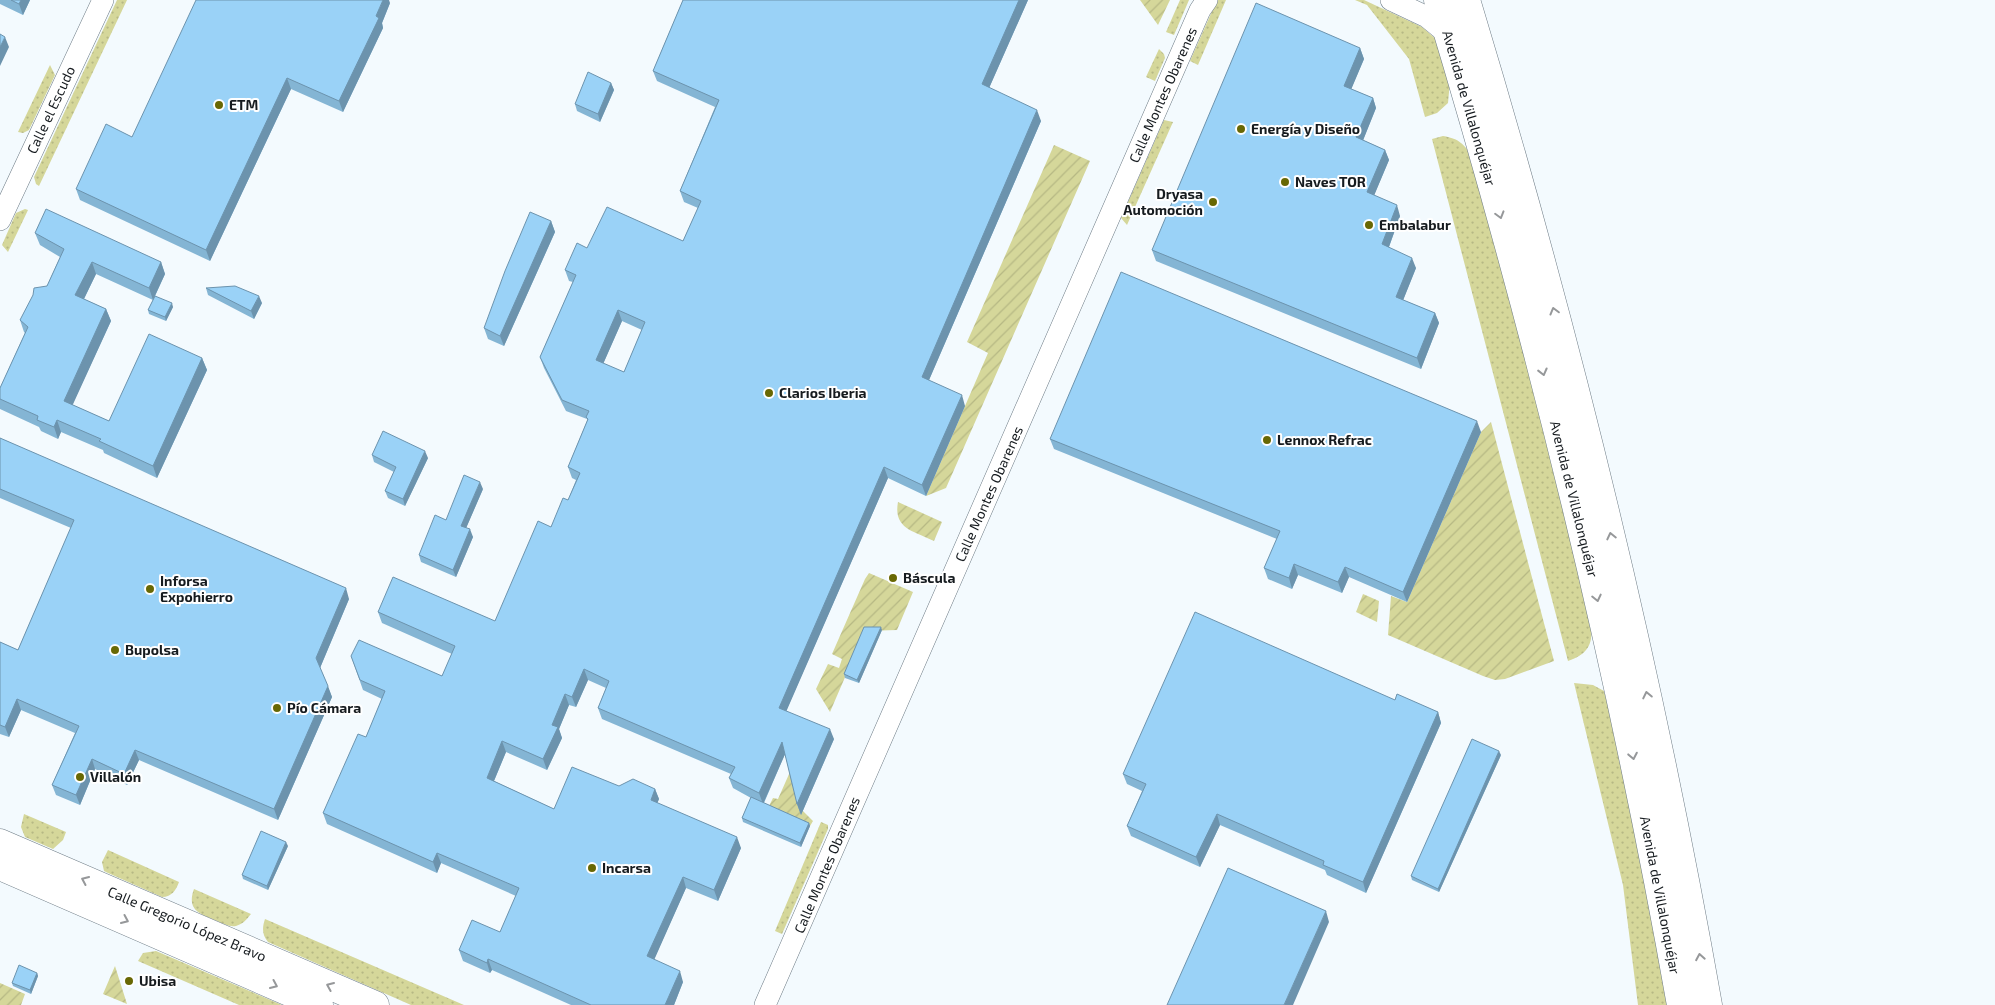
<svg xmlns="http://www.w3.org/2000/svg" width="1995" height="1005" viewBox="0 0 1995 1005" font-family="'Exo 2',sans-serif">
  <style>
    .grass { fill: url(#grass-dots) }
    .garden { fill: url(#garden-furrows) }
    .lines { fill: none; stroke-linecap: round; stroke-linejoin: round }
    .street-casing { stroke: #6e7c86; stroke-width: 22 }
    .secondary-casing { stroke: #6e7c86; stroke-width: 29 }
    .street { stroke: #fff; stroke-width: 21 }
    .secondary { stroke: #fff; stroke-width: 28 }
    .wall { fill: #84b5d4; fill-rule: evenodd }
    .shaded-wall { fill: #6c93ad }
    .building { fill: #9ad2f7; stroke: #6c93ad; fill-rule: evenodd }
    .oneway { stroke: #96989a }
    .poi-dot { fill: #686804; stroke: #fff; stroke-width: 2 }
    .labels { text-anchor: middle; stroke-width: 4; stroke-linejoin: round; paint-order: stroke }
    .street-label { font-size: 14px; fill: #161b1f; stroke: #fff }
    .poi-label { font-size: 14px; font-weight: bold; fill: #161b1f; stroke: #fff; text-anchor: start }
  </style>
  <defs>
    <pattern id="grass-dots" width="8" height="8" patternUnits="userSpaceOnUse" patternTransform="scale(1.25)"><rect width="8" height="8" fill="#d5d79a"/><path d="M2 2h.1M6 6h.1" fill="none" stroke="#b6b884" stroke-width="1.8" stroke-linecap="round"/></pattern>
    <pattern id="garden-furrows" width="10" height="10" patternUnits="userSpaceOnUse" patternTransform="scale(1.25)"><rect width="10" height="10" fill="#d5d79a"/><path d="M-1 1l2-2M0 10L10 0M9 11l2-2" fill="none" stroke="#b6b884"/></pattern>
  </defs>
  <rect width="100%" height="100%" fill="#f3fafe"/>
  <path class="grass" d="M117,0H127L39,186L36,184L34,177Z
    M1180,0H1189L1174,35L1166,32Z
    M1217,0H1226L1198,65L1190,61Z
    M1355,0H1364L1422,27L1437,40L1450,81L1448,103L1437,113L1425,117L1409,59L1367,5Z
    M1159,49L1164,54L1165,58L1155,81L1146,77Z
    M50,65L55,75L29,130L23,133L18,132Z
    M1164,120L1173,122L1127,225L1121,218Z
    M1443,136C1460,139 1464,144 1473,158L1516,320L1591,622C1593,643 1590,653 1568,661L1432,139Z
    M25,209L28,210L8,252L2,245L16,213Z
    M1574,683L1593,685L1604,691L1608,705L1649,896L1668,1005H1638L1623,885Z
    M24,814L66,832L63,840L53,849L25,837L21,827Z
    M821,822L828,825V829L782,934L775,931Z
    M108,850L179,882C176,890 172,897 162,897L108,873L104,871L102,862Z
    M194,889L251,914C247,919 243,924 236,926C229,927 224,924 217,921C201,914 186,911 194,889Z
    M265,919L464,1005H411L268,942C262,935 262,928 265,919Z
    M156,951L282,1005H239L138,961L143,953Z"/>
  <path class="garden" d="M1140,0H1170L1158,25Z
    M1054,145L1090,161L946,488L926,496L988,353L967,342Z
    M1491,422L1554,661L1505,679L1495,680L1483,676L1388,635L1391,596L1407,602L1481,432Z
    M898,502L942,522L934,541C914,531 893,529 898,502Z
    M869,573L913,592L897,630L865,631L830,712L816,689L828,664L839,668L842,659L832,654L865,579Z
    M1363,594L1379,601L1377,622L1356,612Z
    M809,729L803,811L813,821L810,826L768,808L773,798L778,799Z
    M115,966L127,1004L103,994Z
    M0,983L25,994L21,1005H0Z"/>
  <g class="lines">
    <g class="street-casing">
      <path id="street" d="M1391,0L1427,17L1449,35
        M0,220L103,0
        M765,1005L1200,10L1207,0"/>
    </g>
    <g class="secondary-casing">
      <path id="secondary" d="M1438,0C1538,330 1621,666 1681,1005
        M1466,0C1566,330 1648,665 1708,1005
        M0,843L375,1005
        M0,866L319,1005"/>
    </g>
    <use href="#street" class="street"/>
    <use href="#secondary" class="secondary"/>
  </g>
  <path class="wall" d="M0,0H30L23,15L0,4Z
    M683,0H1028L989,88L1041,121L929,380L965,406L926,496L888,478L786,711L834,739L801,815L797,804L785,754L764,803L809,823L810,826L801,847L743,822L742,818L751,798L733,788L729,778L731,774L602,719L598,708L606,688L588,680L576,707L569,705L559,729L562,738L547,770L506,752L494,781L554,809L619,786L655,789L659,799L657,803L741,848L718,901L686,888L654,959L683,982L674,1005H571L492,970L490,973L463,961L459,950L500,932L516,896L441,863L437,873L327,824L323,813L366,737L382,699L363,690L351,656L442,676L452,654L382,623L378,612L495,621L551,527L568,500L576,480L572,478L568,467L587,421V419L566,411L544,368L540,357L573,282L569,281L565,270L587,248L683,241L698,208L684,202L680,191L715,107L657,81L653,71ZM622,321L642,330L624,372L603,364Z
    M390,3L382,23L383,28L343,112L291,89L210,261L80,200L76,189L132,137Z
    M1360,48L1364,59L1351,89L1373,98L1376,108L1363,140L1385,150L1389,160L1374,195L1400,216L1389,247L1416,268L1403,300L1435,313L1439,323L1421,369L1156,261L1152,250Z
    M611,83L614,90L600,122L577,111L575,104Z
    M551,221L555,232L504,346L488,339L484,328Z
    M35,233L161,262L165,274L155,296L173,307L166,321L149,314L148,310L153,300L96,274L84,299L106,309L111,321L72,405L109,421L202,358L207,370L157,478L104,453L103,450L61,432L58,439L41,431L39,427L0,409V388L25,333L24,332L20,320L47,286L60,257L40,245Z
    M206,288L262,303L254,319L208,295Z
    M1481,432L1407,602L1349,577L1342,593L1298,575L1292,589L1268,579L1264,568L1277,539L1054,449L1050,439Z
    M0,438L349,599L320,668L332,697L278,820L139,760L127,785L95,769L80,805L56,795L52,785L75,733L21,710L9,737L0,734V642L18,650L71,528L0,498Z
    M372,455L428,458L405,506L388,498L385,491L394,472L374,462Z
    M483,489L466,528L473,537L456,577L421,562L419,555L446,520Z
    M882,630L859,683L845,678L844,674Z
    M1395,700L1438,712L1441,723L1366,893L1327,875L1325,870L1220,825L1200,867L1131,836L1127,826L1142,791L1127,784L1123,774Z
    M1501,755L1439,892L1412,880L1411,876Z
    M288,846L268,890L243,879L242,875Z
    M37,973L38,976L31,994L13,986L12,983Z"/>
  <path class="shaded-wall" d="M21,0H30L23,15L19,4Z
    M383,0H389L390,3L382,23L383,28L343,112L339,101Z
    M1019,0H1028L986,95L982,84Z
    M5,37L9,47L0,66V47Z
    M1360,48L1364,59L1348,97L1344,86Z
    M287,78L291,89L210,261L206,250Z
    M611,83L614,90L600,122L598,114Z
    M1373,98L1376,108L1360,148L1356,137Z
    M1037,110L1041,121L926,387L922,377Z
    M1385,150L1389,160L1371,203L1367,192Z
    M1397,205L1400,216L1386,255L1382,244Z
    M551,221L555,232L504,346L500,336Z
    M1412,258L1416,268L1400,308L1396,297Z
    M92,262L96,274L80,307L75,295Z
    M161,262L165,274L153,300L149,288Z
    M259,296L262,303L254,319L251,311Z
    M172,303L173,307L166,321L165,317Z
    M106,309L111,321L69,413L64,401Z
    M618,310L622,321L600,371L596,360Z
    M1435,313L1439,323L1421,369L1417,358Z
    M202,358L207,370L157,478L153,466Z
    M962,395L965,406L926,496L922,485Z
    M57,420L61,432L58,439L54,427Z
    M1477,421L1481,432L1407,602L1403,592Z
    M425,451L428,458L405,506L403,499Z
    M884,467L888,478L783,719L779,708Z
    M480,482L483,489L464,533L461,526Z
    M470,529L473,537L456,577L453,570Z
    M1294,564L1298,575L1292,589L1289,578Z
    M1345,567L1349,577L1342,593L1338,582Z
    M346,588L349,599L320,668L316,658Z
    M881,627L882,630L859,683L857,680Z
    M584,669L588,680L576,707L572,697Z
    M328,686L332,697L278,820L274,809Z
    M565,694L569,705L559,729L562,738L547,770L543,759L552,725Z
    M17,699L21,710L9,737L5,727Z
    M1438,712L1441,723L1366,893L1363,882Z
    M830,729L834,739L801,815L797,804Z
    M502,741L506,752L491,788L487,778Z
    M782,742L786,752L763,804L759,793Z
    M135,750L139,760L127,785L124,774Z
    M1499,751L1501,755L1439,892L1438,889Z
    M92,759L95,769L80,805L76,795Z
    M655,789L659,799L654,811L651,800Z
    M1217,814L1220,825L1200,867L1196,857Z
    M809,823L810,826L801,847L800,843Z
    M737,837L741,848L718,901L714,890Z
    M286,842L288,846L268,890L267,886Z
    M437,853L441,863L437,873L433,862Z
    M683,877L686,888L651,967L647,956Z
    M1326,911L1329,922L1293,1005H1284Z
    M488,959L492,970L490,973L487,963Z
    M680,971L683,982L674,1005H665Z
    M37,973L38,976L31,994L30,990Z"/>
  <path class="building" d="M11,0H21L19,4Z
    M196,0H383L376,16L379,18L339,101L287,78L206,250L76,189L106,124L132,137Z
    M683,0H1019L982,84L1037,110L922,377L962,395L922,485L884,467L779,708L830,729L797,804L782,742L759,793L729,778L735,767L598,708L609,681L584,669L572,697L565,694L552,725L558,727L543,759L502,741L487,778L554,809L572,767L619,786L633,779L655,789L651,800L737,837L714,890L683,877L647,956L680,971L665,1005H591L488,959L487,963L459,950L472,920L500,932L519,888L437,853L433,862L323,813L358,734L366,737L385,691L360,680L351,656L359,640L442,676L455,646L378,612L393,577L495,621L538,521L551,527L563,498L568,500L580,473L568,467L588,419L586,417L589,411L562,400L540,357L576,275L565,270L577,243L587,248L607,207L683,241L701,201L680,191L719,100L653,71ZM618,310L645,322L624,372L596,360Z
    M1256,3L1360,48L1344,86L1373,98L1356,137L1385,150L1367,192L1397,205L1382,244L1412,258L1396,297L1435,313L1417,358L1152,250Z
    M0,34L5,37L0,47Z
    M588,72L611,83L598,114L575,104Z
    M46,209L161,262L149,288L92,262L75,295L106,309L64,401L109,421L149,334L202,358L153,466L99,441L101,439L57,420L54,427L37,420L38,416L0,399V388L28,327L20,320L33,295L34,288L47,286L64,249L35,233Z
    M530,212L551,221L500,336L484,328L505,271Z
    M1121,272L1477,421L1403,592L1345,567L1338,582L1294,564L1289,578L1264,568L1280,531L1050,439Z
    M235,286L259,296L251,311L206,288Z
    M155,296L172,303L165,317L148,310Z
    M383,431L425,451L403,499L385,491L396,467L372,455Z
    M0,438L346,588L316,658L328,686L274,809L135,750L124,774L92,759L76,795L52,785L79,726L17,699L5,727L0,725V642L18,650L74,520L0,489Z
    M464,475L480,482L461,526L470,529L453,570L419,555L435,515L446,520Z
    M1195,612L1395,700L1397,694L1438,712L1363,882L1323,865L1324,861L1217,814L1196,857L1127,826L1146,784L1123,774Z
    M864,627H881L857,680L844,674Z
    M1472,739L1499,751L1438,889L1411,876Z
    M751,797L809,823L800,843L742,818Z
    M261,831L286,842L267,886L242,875Z
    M1228,868L1326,911L1284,1005H1167Z
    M19,965L37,973L30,990L12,983Z"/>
  <defs><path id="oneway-chevron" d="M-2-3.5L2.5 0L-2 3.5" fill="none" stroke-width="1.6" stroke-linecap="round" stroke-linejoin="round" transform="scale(1.25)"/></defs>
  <g class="oneway">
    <use href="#oneway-chevron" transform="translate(1500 215) rotate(74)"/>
    <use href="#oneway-chevron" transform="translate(1554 311) rotate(-105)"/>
    <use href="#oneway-chevron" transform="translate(1543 372) rotate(76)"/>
    <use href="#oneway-chevron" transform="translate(1611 536) rotate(-103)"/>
    <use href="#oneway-chevron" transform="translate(1597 598) rotate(77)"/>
    <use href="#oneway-chevron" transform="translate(1647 695) rotate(-102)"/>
    <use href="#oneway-chevron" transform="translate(1633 756) rotate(79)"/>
    <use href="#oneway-chevron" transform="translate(85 880) rotate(-156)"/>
    <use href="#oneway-chevron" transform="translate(125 920) rotate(24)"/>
    <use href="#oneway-chevron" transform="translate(1700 957) rotate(-100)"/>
    <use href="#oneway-chevron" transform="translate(274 985) rotate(24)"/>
    <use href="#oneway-chevron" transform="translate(330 986) rotate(-157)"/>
  </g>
  <g class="poi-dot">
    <circle cx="219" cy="105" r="5"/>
    <circle cx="1241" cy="129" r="5"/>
    <circle cx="1285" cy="182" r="5"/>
    <circle cx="1213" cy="202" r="5"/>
    <circle cx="1369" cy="225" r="5"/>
    <circle cx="769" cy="393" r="5"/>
    <circle cx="1267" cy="440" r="5"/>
    <circle cx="893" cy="578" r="5"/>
    <circle cx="150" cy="589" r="5"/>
    <circle cx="115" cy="650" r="5"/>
    <circle cx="277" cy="708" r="5"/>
    <circle cx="80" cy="777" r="5"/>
    <circle cx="592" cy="868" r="5"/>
    <circle cx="129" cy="981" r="5"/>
  </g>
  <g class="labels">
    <g class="street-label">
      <text transform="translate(1163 95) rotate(-66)" y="5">Calle Montes Obarenes</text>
      <text transform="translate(1469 108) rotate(74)" y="5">Avenida de Villalonquéjar</text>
      <text transform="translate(51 110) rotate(-65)" y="5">Calle el Escudo</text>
      <text transform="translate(989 494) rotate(-66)" y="5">Calle Montes Obarenes</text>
      <text transform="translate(1574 499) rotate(76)" y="5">Avenida de Villalonquéjar</text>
      <text transform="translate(827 865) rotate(-67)" y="5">Calle Montes Obarenes</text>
      <text transform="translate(1660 895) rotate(79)" y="5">Avenida de Villalonquéjar</text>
      <text transform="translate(187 924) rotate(23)" y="5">Calle Gregorio López Bravo</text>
    </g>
    <g class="poi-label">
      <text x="229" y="110">ETM</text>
      <text x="1251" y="134">Energía y Diseño</text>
      <text x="1295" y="187">Naves TOR</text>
      <text x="1203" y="199" text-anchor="end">Dryasa<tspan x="1203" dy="16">Automoción</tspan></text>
      <text x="1379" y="230">Embalabur</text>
      <text x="779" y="398">Clarios Iberia</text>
      <text x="1277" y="445">Lennox Refrac</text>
      <text x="903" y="583">Báscula</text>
      <text x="160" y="586">Inforsa<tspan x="160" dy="16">Expohierro</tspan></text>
      <text x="125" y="655">Bupolsa</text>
      <text x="287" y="713">Pío Cámara</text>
      <text x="90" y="782">Villalón</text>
      <text x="602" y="873">Incarsa</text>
      <text x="139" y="986">Ubisa</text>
    </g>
  </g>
</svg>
